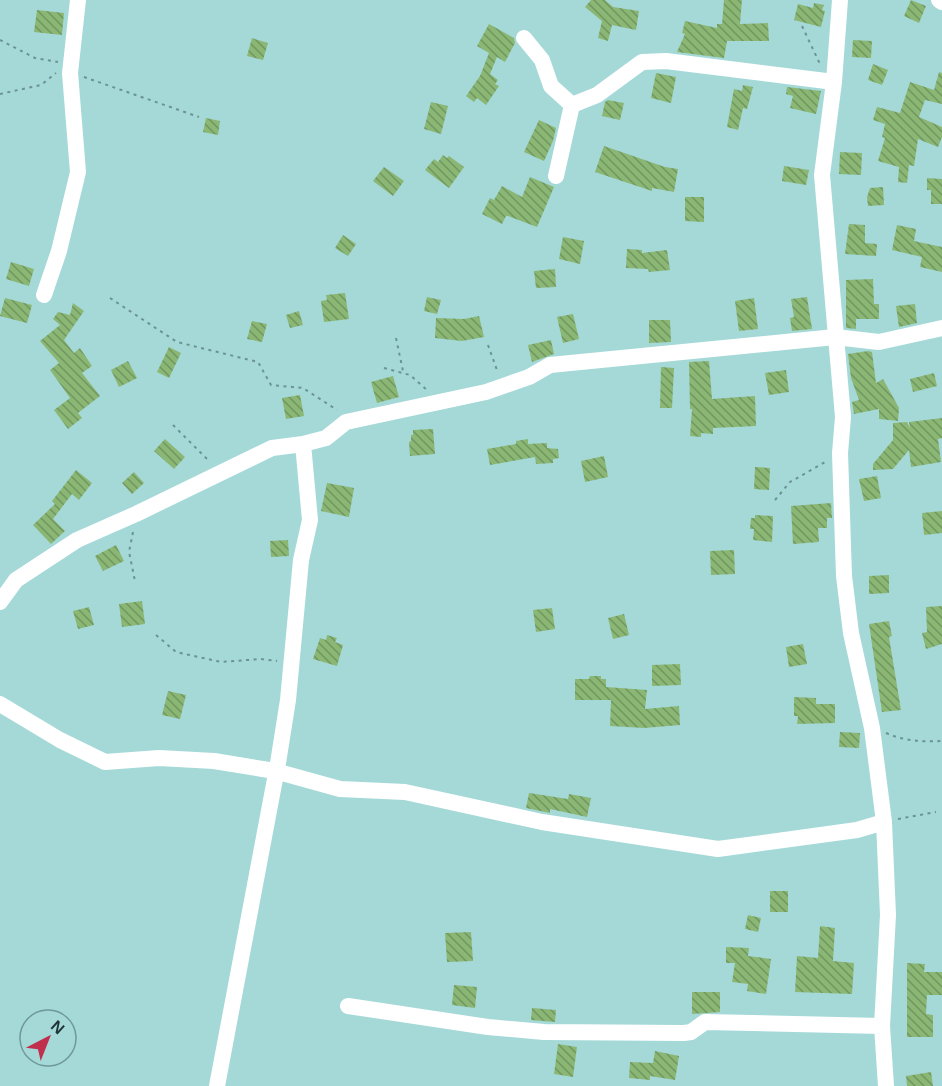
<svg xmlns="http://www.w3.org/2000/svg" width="942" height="1086" viewBox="0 0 942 1086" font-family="Helvetica,sans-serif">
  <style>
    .building { fill: url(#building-back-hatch) }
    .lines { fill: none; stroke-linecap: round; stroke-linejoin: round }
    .path { stroke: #6b9392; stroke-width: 2; stroke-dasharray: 3 4.5; stroke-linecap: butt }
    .minor { stroke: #fff; stroke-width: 16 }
  </style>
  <defs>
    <pattern id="building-back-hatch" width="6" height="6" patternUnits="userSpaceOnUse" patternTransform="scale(1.5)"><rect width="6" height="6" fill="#8bb774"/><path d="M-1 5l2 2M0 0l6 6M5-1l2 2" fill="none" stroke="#719660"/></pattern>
  </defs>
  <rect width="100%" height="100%" fill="#a4d9d8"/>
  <path class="building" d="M591,0H605L613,7L639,11L636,30L612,25L608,41L598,38L602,21L585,7Z
    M724,0H742L740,24L768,23L769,41H727L724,58L677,52L685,34L682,33L685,21L717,28V24H722Z
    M911,0L926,6L919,23L904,16Z
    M814,3L824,5L822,10L825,11L821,27L794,20L798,4L813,8Z
    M37,10L64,13L62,35L34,32Z
    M489,24L514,38L515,43L505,62L497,57L490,74L498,80L495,84L499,86L486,105L477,98L474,102L466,96L480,76L489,53L477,46Z
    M252,38L268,43L263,60L247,56Z
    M853,40L872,41L871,58L852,57Z
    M873,64L888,70L882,85L868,80Z
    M939,72L942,73V104L925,100L919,117L942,127V137L938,147L918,139L914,166L909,165L907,183L898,182L899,167L878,161L885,138L882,137L885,124L873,120L877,107L900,113L910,82L934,90Z
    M656,73L676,77L671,103L651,98Z
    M743,85L753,87L747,109L743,108L738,130L727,127L734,89L742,91Z
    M787,87L821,91L816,114L790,108L793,96L786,94Z
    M608,100L624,103L620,120L602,116L605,102Z
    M431,102L448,106L441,134L424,129Z
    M206,118L220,121L218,135L203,132Z
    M539,120L556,128L553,141L544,161L524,152Z
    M604,146L665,167L678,169L674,192L652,188V191L595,172Z
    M840,152L862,153L861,175L839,174Z
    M443,155L447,158L449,156L464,167L449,188L425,170L434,159L438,162Z
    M784,166L809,170L806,185L782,181Z
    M384,167L404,181L393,196L373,181Z
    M530,177L554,187L537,227L508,216H506L502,224L482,214L490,198L494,200L502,186L522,197Z
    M927,178L942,179V204H931V190H927Z
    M883,187L884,205L868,206L867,197L870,188Z
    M685,197H704V222L685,221Z
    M849,224L865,225V243L877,244L876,256L845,254Z
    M897,225L916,229L914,241L942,247V272L920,267L922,257L892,250Z
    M343,235L356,244L348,256L335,248Z
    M563,237L584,241L580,264L559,259Z
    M627,249L642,250V253L667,250L670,270L649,272L648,269L626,268Z
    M11,262L34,269L29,286L6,279Z
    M555,269L556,287L536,288L534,271Z
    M873,279L874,304H879V319H856V329L846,328V280Z
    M345,293L349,319L324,322L321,301L327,300L326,295Z
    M427,297L441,300L437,314L424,311Z
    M807,297L812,329L792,331L790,318L794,317L791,299Z
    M5,298L32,305L27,323L0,316Z
    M754,298L758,329L739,331L735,301Z
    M73,303L84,311L64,340L74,353L80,348L92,366L82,373L100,396L78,413L82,418L68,429L54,410L70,398L50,370L59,363L40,341L60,325L53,319L58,312L70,315Z
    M915,304L917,323L899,327L896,306Z
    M299,311L303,325L290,328L286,315Z
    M573,314L579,339L563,343L557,317Z
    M479,316L484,337L462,341L435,338L436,318L464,319Z
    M649,320H670L671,342L649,343Z
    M252,321L267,324L262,342L247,339Z
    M551,340L554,354L532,362L528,345Z
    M169,347L181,353L169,378L157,372Z
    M868,351L872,352L876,383L883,379L899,408L898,421L879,419V409L854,414L852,402L859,400L851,378L848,354Z
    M128,361L137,378L119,387L111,370Z
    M709,361L712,399L755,396L756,426L713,428V434L701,433V437L690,436L692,409H690L689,362Z
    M661,367L674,368L672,408H660Z
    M786,370L789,392L769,395L765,373Z
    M934,373L937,386L913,392L910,379Z
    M393,376L399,397L377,403L371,382Z
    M300,395L304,416L286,419L282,398Z
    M942,418V438L938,439L941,462L911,467L909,450L893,469L873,470V464L893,440V423L907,422L910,428L909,422Z
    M433,429L435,454L410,456L409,442L411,441V435H413V430Z
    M165,439L185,457L174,469L154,451Z
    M528,439V444L547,443V448L558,449L559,458L553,459V463L536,464L535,457L490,465L487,449L516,444V441Z
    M604,456L608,477L585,482L581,461Z
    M755,467L770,468L769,490L754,489Z
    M76,470L92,483L79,500L72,494L53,519L65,531L51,544L33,525L55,504L52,501Z
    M134,472L144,483L132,494L122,483Z
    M877,476L881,498L864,501L859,479Z
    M327,483L354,488L349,517L321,511Z
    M831,503L832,518H827V528H818L819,542L793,544L791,506Z
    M942,511V533L924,535L922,513Z
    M755,515L773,516L772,542L753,540L754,529H750L751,518H755Z
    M288,540L289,556L271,557L270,541Z
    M116,545L124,561L103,571L95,556Z
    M734,550L735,574L711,575L710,551Z
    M889,575V593L869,594V576Z
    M142,601L145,624L122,627L119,604Z
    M942,606V644L926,649L922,633L927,632L926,607Z
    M89,607L94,625L78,629L73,611Z
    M552,608L555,629L536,632L533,610Z
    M624,614L629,635L613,639L608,618Z
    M889,621L892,636L889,637L901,710L882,712L869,624Z
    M327,635L337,638L335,642L343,645L337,666L313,659L320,638L326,640Z
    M803,644L807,664L789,667L786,647Z
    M680,664L681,685L652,686V665Z
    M590,676H601V679H606V687L647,690L645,709L679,706L680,725L644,728L610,726L611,700H575V679H589Z
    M168,691L186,695L180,719L162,715Z
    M794,697L816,698V704H835V723L797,724L798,716H794Z
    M840,732L860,733L859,748L839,747Z
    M529,793L568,799L569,794L591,798L587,817L550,809V813L526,808Z
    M770,891H788V912H770Z
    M748,915L761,918L758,932L745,929Z
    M820,926L835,928L833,961L854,963L852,994L795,992L797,956L818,958Z
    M471,932L473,961L447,962L445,933Z
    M726,947L749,948L748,956L771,959L766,994L747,991L748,984L732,982L735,963H726Z
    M907,963L925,964L924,972H942V995H927L926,1014L933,1015V1037H907Z
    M454,985L477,987L475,1008L452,1005Z
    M692,992H720V1012L692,1014Z
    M532,1008L556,1010L555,1022L531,1020Z
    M558,1044L577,1047L573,1077L554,1074Z
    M655,1051L679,1056L675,1080L650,1076V1080L629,1078L630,1062L653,1063Z
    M931,1072L933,1086H907L906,1076Z"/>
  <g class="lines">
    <path class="path" d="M802,26L820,64
      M0,40L35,58L58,62
      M84,77L199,117
      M0,94L41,85L56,73
      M110,298L177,342L258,362L271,385L303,388L337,410
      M396,338L403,371
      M488,345L498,373
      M384,368L410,375L427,390
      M173,425L206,458L211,461
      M775,500L790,482L827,461
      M133,532L129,552L135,581
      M156,635L176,652L221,662L261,659L277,661
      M886,733C904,741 922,742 942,741
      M898,819L936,812"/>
    <path class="minor" d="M840,0L834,82L822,175L843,417L840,453L844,576L851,633L872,728L884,822L888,915L882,1026L886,1086
      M939,0L942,2
      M524,38L542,60L551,86L572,105L556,176
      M572,105L597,95L642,62L666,61L834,82
      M44,295L59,251L78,172L70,73L78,0
      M0,602L16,580L77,540L136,514L272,448L303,444L326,438L346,422L486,392L529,377L550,365L835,337L879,342L942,328
      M0,704L60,740L105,762L159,758L214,761L275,771L340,789L405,792L542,822L718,849L857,830L884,822
      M348,1006L488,1027L544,1032L684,1033L691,1032L705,1022L882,1026
      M217,1086L278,763L288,700L301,560L310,520L303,444"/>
  </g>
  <g transform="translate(48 1038) rotate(42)"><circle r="28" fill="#a4d9d8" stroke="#6f9897" stroke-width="1.5"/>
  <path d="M0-4.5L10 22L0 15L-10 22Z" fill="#c02f4b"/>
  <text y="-9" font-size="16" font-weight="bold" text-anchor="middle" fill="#203636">N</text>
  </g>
</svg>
